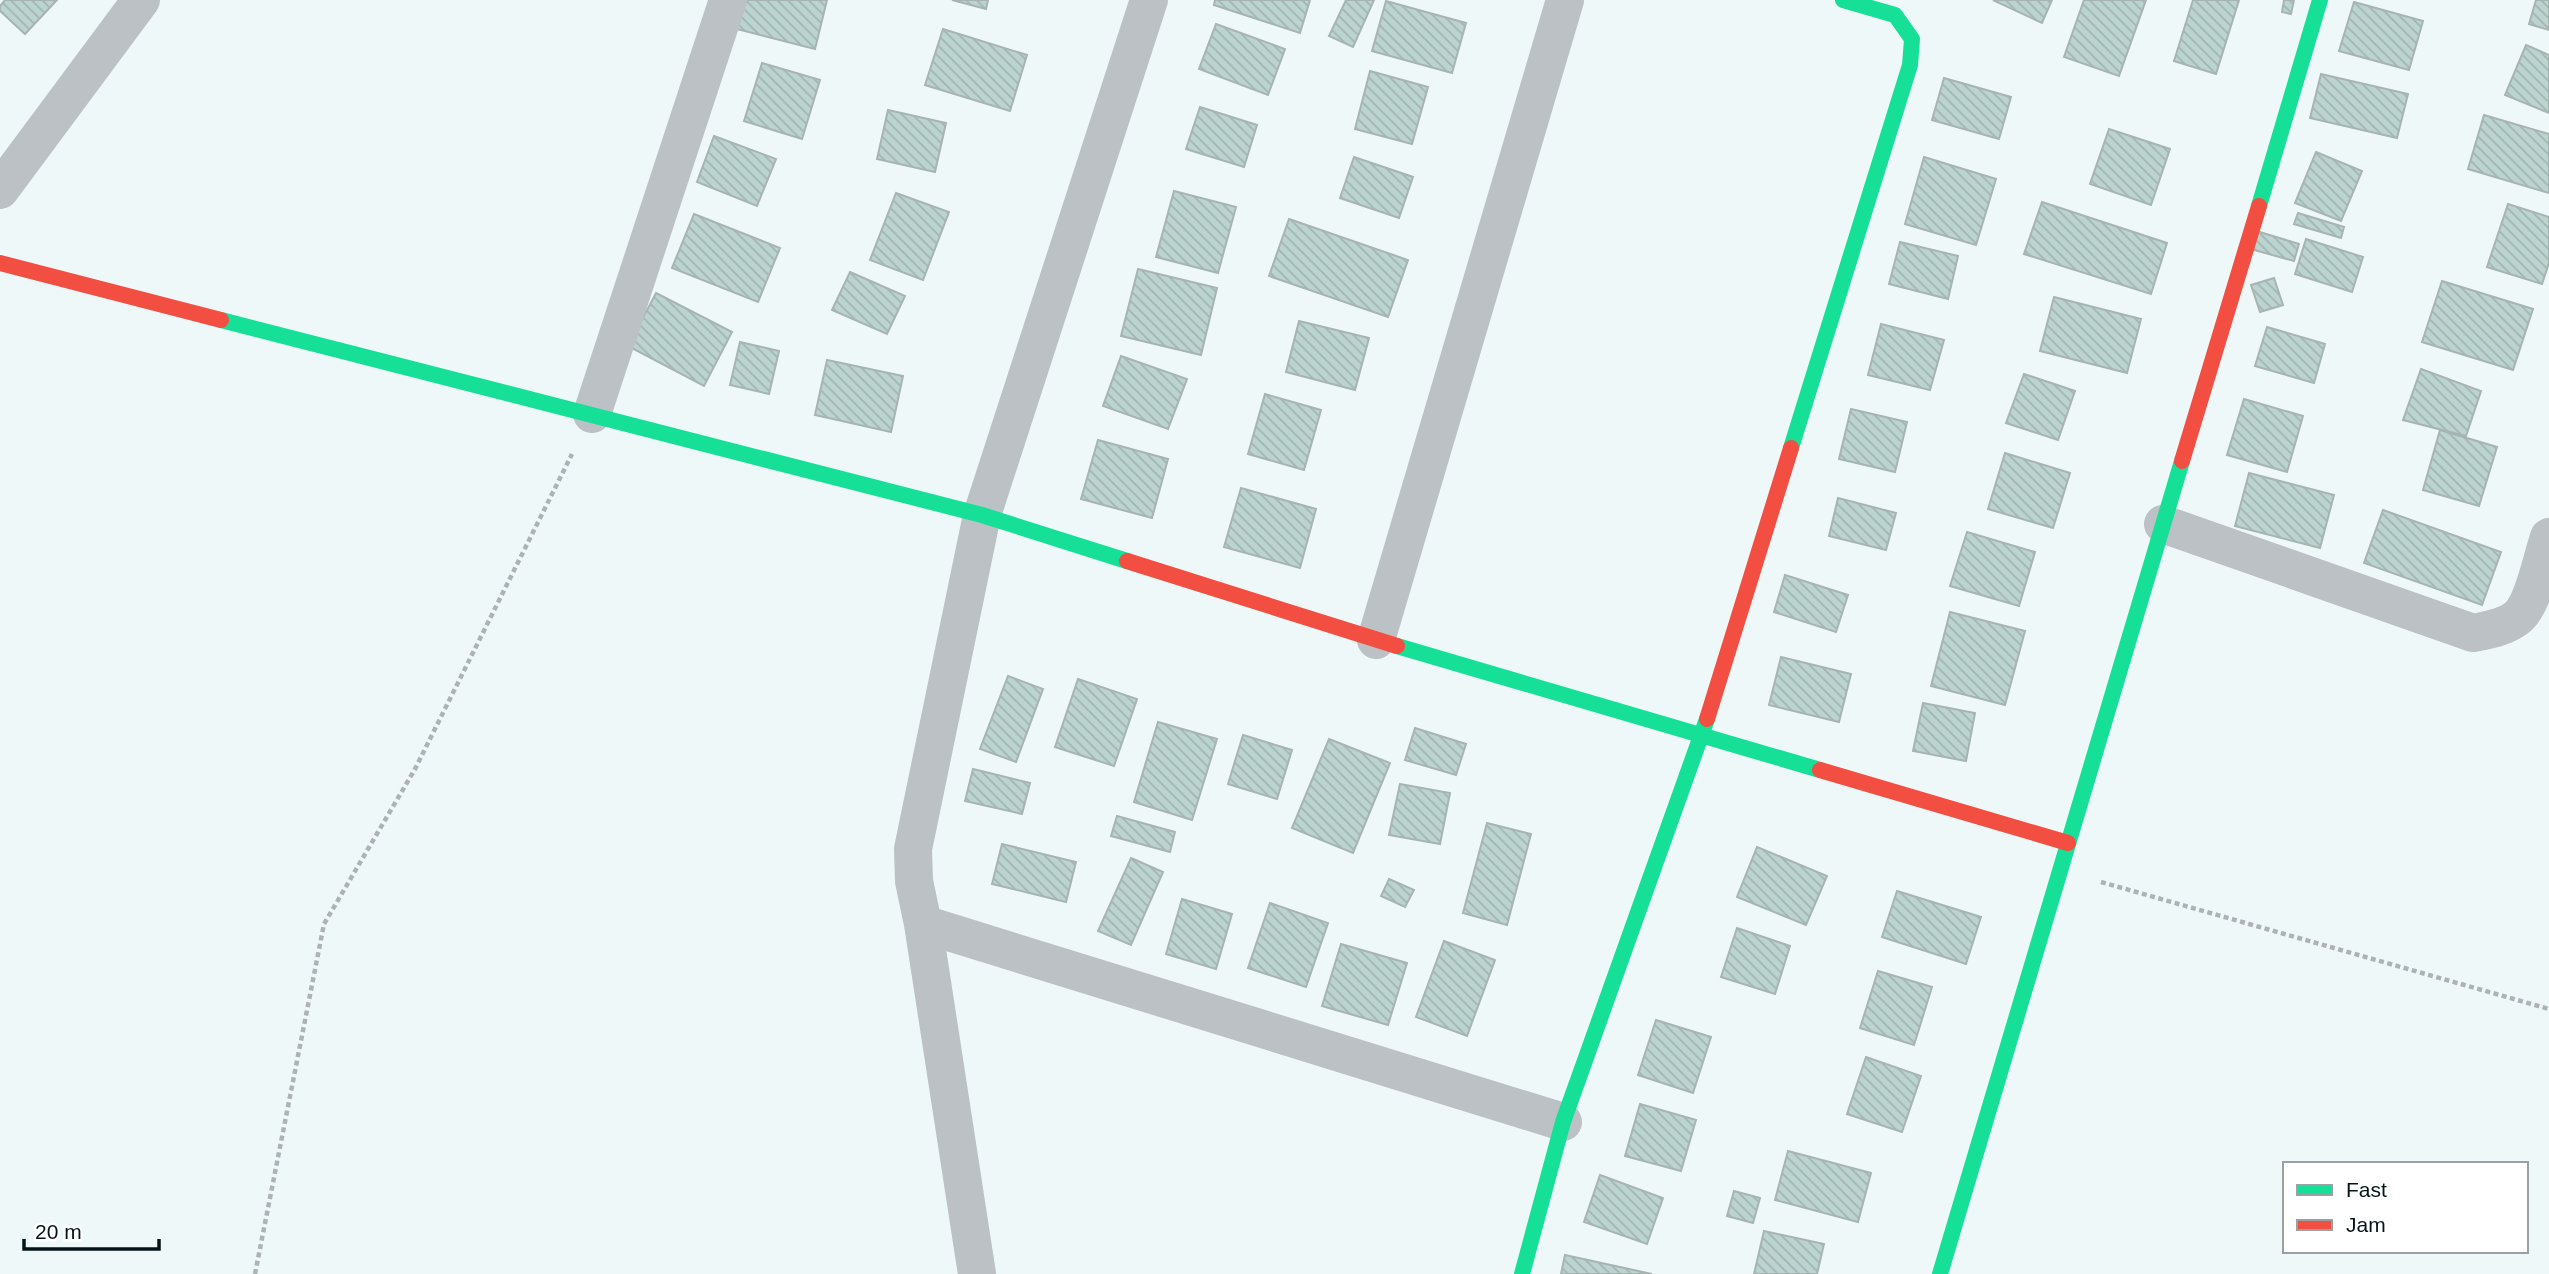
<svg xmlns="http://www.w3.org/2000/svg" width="2549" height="1274" viewBox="0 0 2549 1274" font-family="Arial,sans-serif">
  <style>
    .building { fill: url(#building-back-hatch); stroke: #a7b4b2; stroke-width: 2 }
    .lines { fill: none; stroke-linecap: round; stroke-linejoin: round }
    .path { stroke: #acb2b5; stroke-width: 4.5; stroke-dasharray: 5 3.5; stroke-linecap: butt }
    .street { stroke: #bbc1c4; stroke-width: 38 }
    .fast { stroke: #16e098; stroke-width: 16 }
    .jam { stroke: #f24e42; stroke-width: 16 }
  </style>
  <defs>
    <pattern id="building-back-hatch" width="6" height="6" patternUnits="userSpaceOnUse" patternTransform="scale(1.75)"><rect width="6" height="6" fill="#bcd4d0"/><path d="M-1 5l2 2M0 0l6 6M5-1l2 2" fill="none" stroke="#a0b5b2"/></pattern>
  </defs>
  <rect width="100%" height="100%" fill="#eef8f9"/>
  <path class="building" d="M5,0H57L25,34L0,11V6Z
    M744,0H827L815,49L737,29Z
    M952,0H988L986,9Z
    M1215,0H1310L1300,33L1214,5Z
    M1346,0H1374L1353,47L1329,36Z
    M1993,0H2052L2042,23Z
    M2084,0H2146L2119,76L2064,57Z
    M2193,0H2239L2216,74L2174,61Z
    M2284,0H2294L2291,14L2282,12Z
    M2536,0H2549V30L2529,24Z
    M1386,1L1466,23L1452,73L1372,51Z
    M2354,2L2423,21L2409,70L2339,51Z
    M1216,24L1285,49L1268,95L1199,69Z
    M943,29L1027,55L1010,111L925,85Z
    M2526,45L2549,55V113L2505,95Z
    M762,63L820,80L802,139L744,121Z
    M1370,71L1428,87L1412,144L1355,129Z
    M2321,74L2408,94L2397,138L2310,118Z
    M1944,78L2011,97L1999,139L1932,120Z
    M1200,107L1257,125L1244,167L1186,149Z
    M888,110L946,123L935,172L877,159Z
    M2484,115L2549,134V193L2468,169Z
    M2109,129L2170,149L2151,205L2090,184Z
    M714,136L776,159L757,206L697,182Z
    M2316,152L2362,171L2341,221L2295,203Z
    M1354,157L1413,177L1399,218L1340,198Z
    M1924,157L1996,179L1976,245L1905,224Z
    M1174,191L1236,207L1218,273L1156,257Z
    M896,193L949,212L923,280L870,260Z
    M2042,202L2167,243L2151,294L2024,254Z
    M2508,204L2549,217V263L2542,284L2487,267Z
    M2298,213L2344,227L2341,238L2294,224Z
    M694,214L780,248L758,302L672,268Z
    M1289,219L1408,260L1388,317L1269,276Z
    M2253,230L2299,244L2294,261L2247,248Z
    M2306,239L2363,257L2352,292L2295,274Z
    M1900,242L1958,256L1948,299L1889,284Z
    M1138,269L1217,288L1201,355L1121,336Z
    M850,272L905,296L887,334L832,310Z
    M2274,278L2283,305L2260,312L2251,285Z
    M2442,281L2533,309L2513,370L2422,342Z
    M656,293L732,332L704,386L628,346Z
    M2054,297L2141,319L2127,373L2040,351Z
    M1299,321L1369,338L1355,390L1286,372Z
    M1881,324L1944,340L1930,390L1868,375Z
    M2267,327L2325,344L2314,383L2255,366Z
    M740,342L779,351L769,394L730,385Z
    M1121,356L1187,379L1168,429L1103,406Z
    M827,360L903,376L891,432L815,415Z
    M2421,369L2481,391L2466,436L2403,420Z
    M2024,374L2075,391L2058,440L2006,423Z
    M1265,394L1321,410L1304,470L1248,454Z
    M2244,399L2303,416L2287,472L2227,455Z
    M1851,409L1907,422L1895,472L1839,459Z
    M2440,430L2497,447L2479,506L2423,490Z
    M1098,440L1168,459L1152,518L1081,499Z
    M2005,453L2070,473L2053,528L1988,509Z
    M2249,473L2334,495L2320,548L2235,526Z
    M1241,488L1316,509L1300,568L1224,547Z
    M1838,498L1896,513L1886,550L1829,536Z
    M2383,510L2501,552L2482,605L2364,563Z
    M1967,532L2035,552L2019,606L1950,586Z
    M1785,575L1848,595L1836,632L1774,612Z
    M1950,612L2025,631L2005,705L1931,686Z
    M1781,657L1851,674L1839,722L1769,705Z
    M1008,676L1043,689L1016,762L980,749Z
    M1078,679L1137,699L1114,766L1055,747Z
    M1923,703L1975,713L1966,761L1913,751Z
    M1158,722L1217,739L1192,820L1134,802Z
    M1415,728L1466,744L1456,775L1405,760Z
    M1243,735L1292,750L1277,799L1228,784Z
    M1329,739L1390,763L1353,853L1292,828Z
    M973,769L1030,783L1022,814L965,801Z
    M1400,784L1450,793L1440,844L1389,835Z
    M1117,816L1175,832L1170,852L1111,836Z
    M1487,823L1531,834L1507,925L1463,913Z
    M1002,844L1076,862L1066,902L992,884Z
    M1757,847L1827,876L1806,925L1737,897Z
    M1131,858L1163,872L1131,945L1098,931Z
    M1389,879L1414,890L1405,907L1381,896Z
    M1897,891L1981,917L1966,964L1882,937Z
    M1182,899L1232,914L1216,969L1166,954Z
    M1270,903L1328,923L1306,987L1248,968Z
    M1737,928L1790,946L1775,994L1721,977Z
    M1444,941L1495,960L1467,1036L1416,1017Z
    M1341,944L1407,963L1388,1025L1322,1006Z
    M1878,971L1932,987L1914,1045L1860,1028Z
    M1656,1020L1711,1037L1693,1093L1638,1075Z
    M1866,1057L1921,1076L1902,1132L1847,1114Z
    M1640,1104L1696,1120L1681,1171L1625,1156Z
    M1788,1151L1871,1173L1858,1222L1775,1200Z
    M1600,1175L1663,1198L1647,1244L1584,1222Z
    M1734,1191L1760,1198L1753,1223L1727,1216Z
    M1764,1231L1824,1244L1817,1274H1754Z
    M1565,1255L1652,1274H1561Z"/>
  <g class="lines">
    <path class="path" d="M2101,882L2549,1009
      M255,1274L324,924L415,769L572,454"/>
    <path class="street" d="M0,190L141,0
      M592,414L728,0
      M2163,524L2473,633C2488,630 2507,627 2519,616C2534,602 2542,557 2549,537
      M1376,640L1565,0
      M923,924L1563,1122
      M977,1274L923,924L914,881L913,849L982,515L1149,0"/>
    <path class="fast" d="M2259,206L2320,0
      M221,320L982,515L1127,561
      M1791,448L1910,65L1912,39L1895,15L1843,0
      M1397,646L1820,770
      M1522,1274L1563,1122L1707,719
      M1940,1274L2182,461"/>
    <path class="jam" d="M0,263L221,320
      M2182,461L2259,206
      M1127,561L1397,646
      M1707,719L1791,448
      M1820,770L2068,843"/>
  </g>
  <rect x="2283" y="1162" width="245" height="91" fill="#ffffff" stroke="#9ba1a2" stroke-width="2"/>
  <rect x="2297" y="1185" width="35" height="10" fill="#16e098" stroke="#9ba1a2" stroke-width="2"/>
  <text x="2346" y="1197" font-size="21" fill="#041417">Fast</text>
  <rect x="2297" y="1220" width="35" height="10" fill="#f24e42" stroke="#9ba1a2" stroke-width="2"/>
  <text x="2346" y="1232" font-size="21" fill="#041417">Jam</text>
  <path d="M24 1239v10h135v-10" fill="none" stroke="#041417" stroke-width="3.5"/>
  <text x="35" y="1239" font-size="21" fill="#041417" stroke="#ffffff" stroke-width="5" paint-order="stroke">20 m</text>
</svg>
